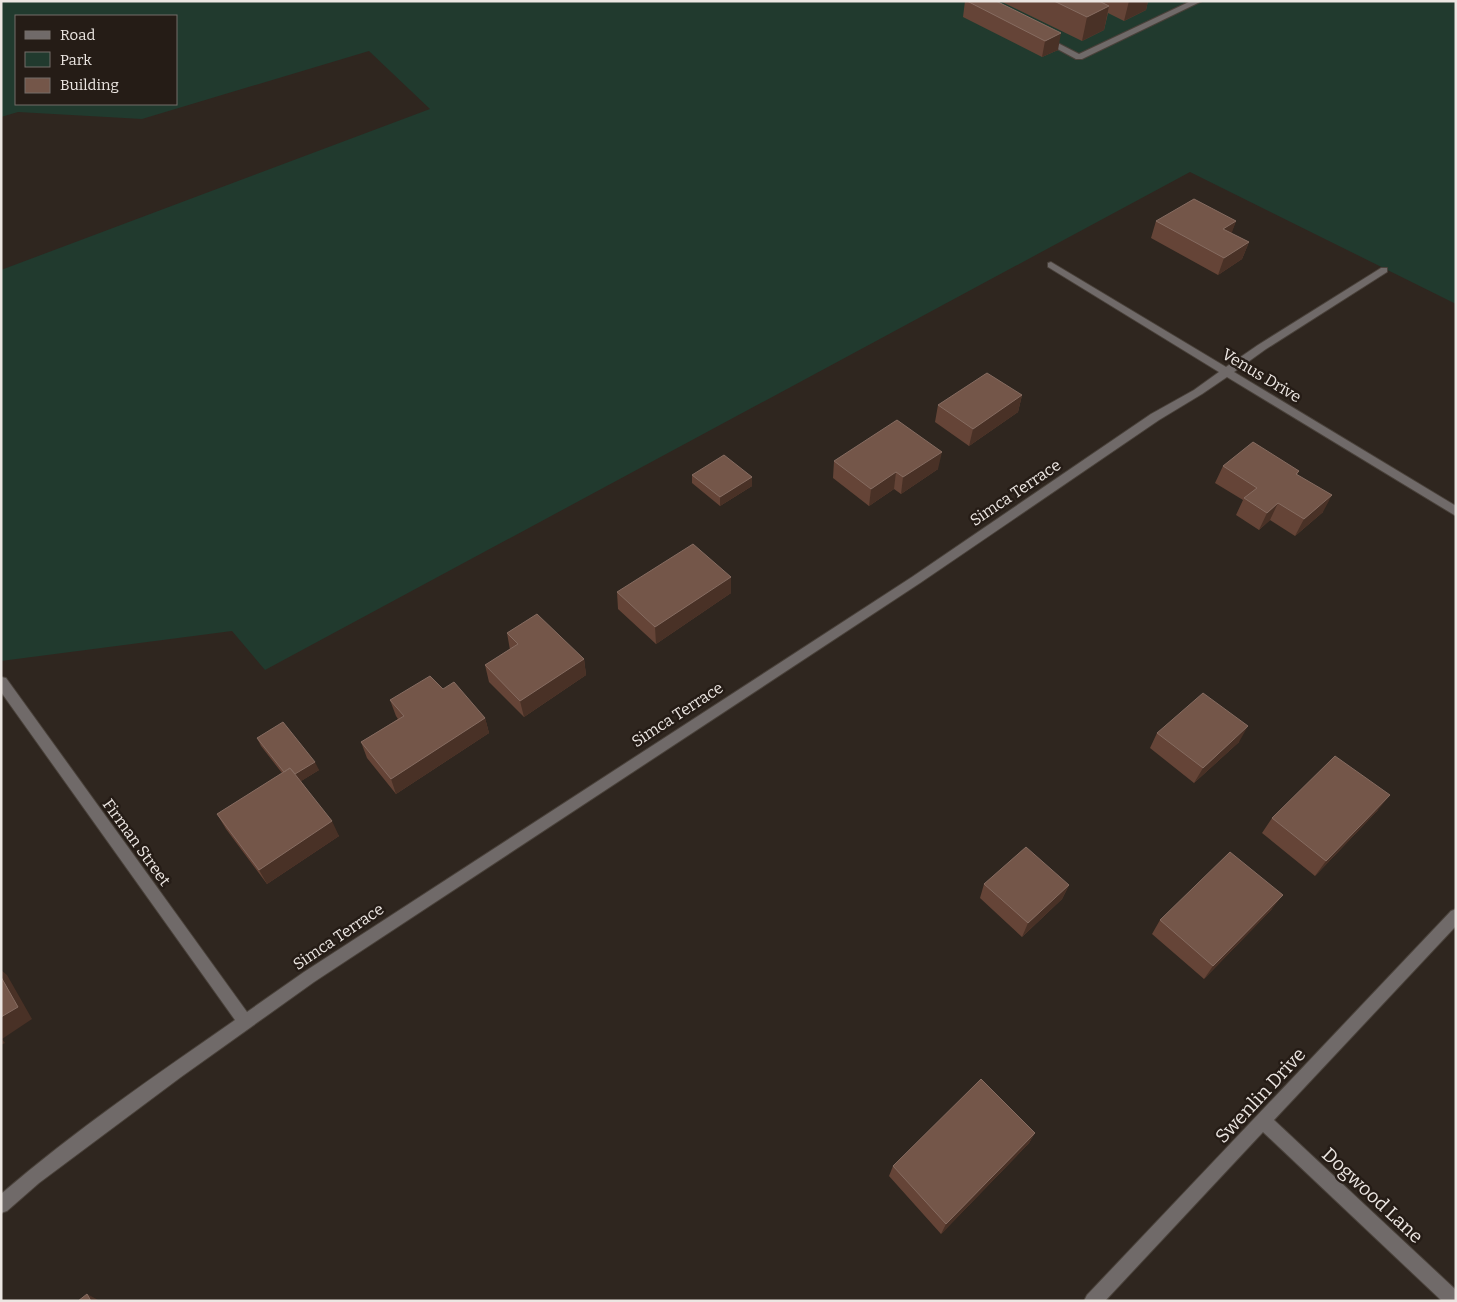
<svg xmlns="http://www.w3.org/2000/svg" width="1457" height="1302" viewBox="0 0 1457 1302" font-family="Bitter,serif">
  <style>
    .green { fill: #213a2e; fill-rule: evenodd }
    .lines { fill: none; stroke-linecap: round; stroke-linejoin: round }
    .minor-casing { stroke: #49413a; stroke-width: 2 }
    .minor { fill: #706a69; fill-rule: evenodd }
    .wall { fill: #654437 }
    .shaded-wall { fill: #493126 }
    .building { fill: #745649; stroke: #866c61 }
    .labels { text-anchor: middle; stroke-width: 5; stroke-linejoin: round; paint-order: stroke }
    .street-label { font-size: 16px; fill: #ece6e2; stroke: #251c16 }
    .near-street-label { font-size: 19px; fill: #ece6e2; stroke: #251c16 }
  </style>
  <rect width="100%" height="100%" fill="#2f261f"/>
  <path class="green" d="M1,1H1456V304L1190,172L265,670L232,631L1,661V270L430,109L369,51L142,119L18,112L1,117ZM16,16H176V104H16Z"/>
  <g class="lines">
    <g class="minor-casing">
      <path id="minor" d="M1191,1H1202L1082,59H1076L1041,40L1048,38L1079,54Z
        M1051,262L1226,367L1258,345L1381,268H1387V272L1266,349L1234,372L1456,506V516L1227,377L1202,394L1159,420L920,583L314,982L181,1077L39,1183L7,1211L1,1213V1194C74,1131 156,1075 235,1020L1,692V677L6,678L247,1012L304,972L912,577L1151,414L1194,390L1219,372L1048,267V263Z
        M1456,909V926L1274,1120L1456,1290V1301H1442L1263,1132L1105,1301H1084L1087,1295L1451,911Z"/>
    </g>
    <use href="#minor" class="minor"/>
  </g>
  <path class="wall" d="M965,1H996L1058,50L1042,57L963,17Z
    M1000,1H1148L1146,10L1124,21L1108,13L1104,30L1082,41Z
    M1156,221H1236L1231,233L1249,242L1242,259L1218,275L1151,238Z
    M1022,395L1018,412L969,446L935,422L938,405Z
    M834,461L938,469L901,494L894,489L869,506L833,478Z
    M1223,466L1299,471L1297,475L1323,512L1295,536L1270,520L1259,530L1236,515L1243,500L1215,483Z
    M692,475L752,477V486L720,506L692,483Z
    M617,592L731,593L656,644L618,609Z
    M507,633L584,659L586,675L524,717L489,682L485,665L510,650Z
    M443,689L485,718L489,733L396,794L367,758L361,742L398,719L396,716L390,700Z
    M1157,733L1239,742L1194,783L1150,748Z
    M257,738L319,770L301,781L339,836L267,884L226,829L217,814L282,773L261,746Z
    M1378,810L1315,876L1262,833L1272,818Z
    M984,884L1069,885L1062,899L1022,937L980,898Z
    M1272,909L1204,979L1152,934L1160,920Z
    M1035,1133L1029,1143L941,1234L889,1176L893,1166Z"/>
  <path class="shaded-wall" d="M1129,1H1148L1146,10L1124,21Z
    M1109,6L1104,30L1082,41L1087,17Z
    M1061,33L1058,50L1042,57L1045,41Z
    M1236,221L1230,238L1223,229Z
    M1249,242L1242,259L1218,275L1224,258Z
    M1022,395L1018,412L969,446L973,429Z
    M942,452L938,469L901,494L903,477Z
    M896,472L894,489L869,506L871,489Z
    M752,477V486L720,506V497Z
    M1332,495L1323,512L1295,536L1304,519Z
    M1278,503L1270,520L1259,530L1267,513Z
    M731,577V593L656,644L655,627Z
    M584,659L586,675L524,717L520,701Z
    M485,718L489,733L396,794L391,779Z
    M1248,726L1239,742L1194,783L1203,768Z
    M315,762L319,770L293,786L289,778Z
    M1390,795L1378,810L1315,876L1326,861Z
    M332,821L339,836L267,884L259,870Z
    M1069,885L1062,899L1022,937L1028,923Z
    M1283,895L1272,909L1204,979L1213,966Z
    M1,970L7,975L32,1019L2,1039L5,1043L1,1045Z
    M1035,1133L1029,1143L941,1234L946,1224Z
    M87,1294L100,1301H91Z"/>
  <path class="building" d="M967,1H996L1061,33L1045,41Z
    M1054,1H1099L1109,6L1087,17Z
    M1194,199L1236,221L1223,229L1249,242L1224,258L1156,221Z
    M987,373L1022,395L973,429L938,405Z
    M897,420L942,452L903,477L896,472L871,489L834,461Z
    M1253,442L1299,471L1296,474L1332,495L1304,519L1278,503L1267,513L1244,498L1257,488L1223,466Z
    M724,455L752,477L720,497L692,475Z
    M693,544L731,577L655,627L617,592Z
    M537,614L584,659L520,701L485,665L518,644L507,633Z
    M430,676L443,689L454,682L485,718L391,779L361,742L404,716L390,700Z
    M1203,693L1248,726L1203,768L1157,733Z
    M283,722L315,762L295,774L290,768L284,772L257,738Z
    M1335,756L1390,795L1326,861L1272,818Z
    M290,768L332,821L259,870L217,814Z
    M1026,847L1069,885L1028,923L984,884Z
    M1230,852L1283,895L1213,966L1160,920Z
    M1,977L18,1007L1,1017Z
    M981,1079L1035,1133L946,1224L893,1166Z
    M87,1294L91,1301H78Z"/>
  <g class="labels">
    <g class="street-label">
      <text transform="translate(1262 375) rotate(31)" y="6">Venus Drive</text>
      <text transform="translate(1015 492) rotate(-34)" y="6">Simca Terrace</text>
      <text transform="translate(677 714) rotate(-33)" y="6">Simca Terrace</text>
      <text transform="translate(137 842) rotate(54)" y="6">Firman Street</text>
      <text transform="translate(338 936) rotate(-34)" y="6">Simca Terrace</text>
    </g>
    <g class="near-street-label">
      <text transform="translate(1260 1095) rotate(-47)" y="7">Swenlin Drive</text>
      <text transform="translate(1373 1195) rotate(43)" y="7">Dogwood Lane</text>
    </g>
  </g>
  <rect width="1457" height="1302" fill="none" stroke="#ece6e2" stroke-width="5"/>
  <rect x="15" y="15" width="162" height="90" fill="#251c16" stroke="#756d68"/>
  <rect x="25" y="31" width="25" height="8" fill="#706a69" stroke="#756d68"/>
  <text x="60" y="40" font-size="15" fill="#ece6e2">Road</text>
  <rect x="25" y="52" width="25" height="15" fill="#213a2e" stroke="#756d68"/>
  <text x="60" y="65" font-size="15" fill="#ece6e2">Park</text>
  <rect x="25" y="78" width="25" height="15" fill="#745649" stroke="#756d68"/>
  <text x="60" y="90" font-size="15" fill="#ece6e2">Building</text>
</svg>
